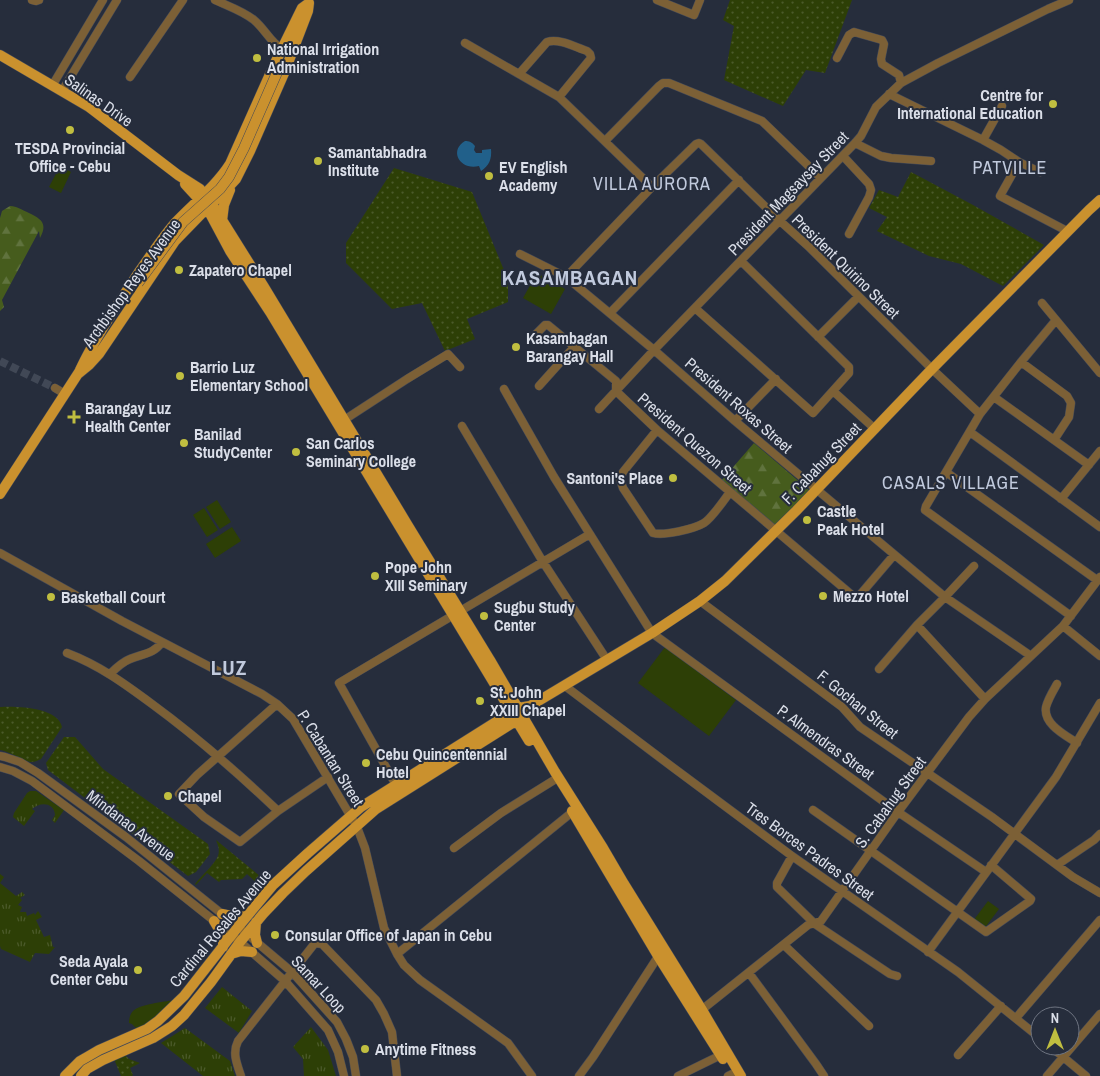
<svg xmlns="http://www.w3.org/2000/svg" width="1100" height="1076" viewBox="0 0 1100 1076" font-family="'Archivo Narrow',sans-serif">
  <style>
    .grass { fill: url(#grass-dots) }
    .forest { fill: url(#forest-firs) }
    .park { fill: url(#park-tufts) }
    .garden { fill: #2d3f06 }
    .water { fill: #21608a }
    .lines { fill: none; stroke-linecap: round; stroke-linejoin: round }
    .minor-tunnel { stroke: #414856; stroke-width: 8; stroke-dasharray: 8 4; stroke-linecap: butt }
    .minor-casing { stroke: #434958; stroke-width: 9 }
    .major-casing { stroke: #434958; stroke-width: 11 }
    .minor { stroke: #7c6036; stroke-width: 8 }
    .major { stroke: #ca912e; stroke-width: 10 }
    .major-bridge-casing { stroke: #434958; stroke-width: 11; stroke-linecap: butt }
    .major-bridge { stroke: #ca912e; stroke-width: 10 }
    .poi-dot { fill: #c0be40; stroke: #262d3c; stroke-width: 2 }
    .labels { text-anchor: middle; stroke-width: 4; stroke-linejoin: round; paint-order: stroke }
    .poi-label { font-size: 16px; font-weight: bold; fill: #dadee8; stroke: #262d3c; text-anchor: start }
    .street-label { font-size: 16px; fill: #dadee8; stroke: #262d3c }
    .neighbourhood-label { font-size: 18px; letter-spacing: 1px; fill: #c1cadd; stroke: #262d3c }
    .district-label { font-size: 21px; font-weight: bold; letter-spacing: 1px; fill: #c1cadd; stroke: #262d3c }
  </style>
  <defs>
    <pattern id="grass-dots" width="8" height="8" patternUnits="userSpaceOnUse" patternTransform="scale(1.25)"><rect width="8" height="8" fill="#2d3f06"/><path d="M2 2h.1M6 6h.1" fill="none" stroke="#4b5a2a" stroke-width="1.8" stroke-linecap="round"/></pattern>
    <pattern id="forest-firs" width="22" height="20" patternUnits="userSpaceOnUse" patternTransform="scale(1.25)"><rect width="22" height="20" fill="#465c1d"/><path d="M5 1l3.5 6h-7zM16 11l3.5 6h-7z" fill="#60733e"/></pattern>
    <pattern id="park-tufts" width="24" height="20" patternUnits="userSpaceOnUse" patternTransform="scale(1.25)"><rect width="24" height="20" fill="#2d3f06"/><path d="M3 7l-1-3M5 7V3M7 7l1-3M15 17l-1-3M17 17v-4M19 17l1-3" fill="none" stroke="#4b5a2a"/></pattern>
  </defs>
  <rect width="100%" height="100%" fill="#262d3c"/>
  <path class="grass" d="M730,0H852L825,73L806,70L783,106L724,80L734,26L723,20Z
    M394,168L472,192L508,280V302L467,319L475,339L445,351L422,303L392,309L346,263V243Z
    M911,172L973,205L1044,245L1003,286L961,264L929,256L877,231L887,217L869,208L879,190L898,197Z
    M0,707C16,706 58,707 62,727L41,759C38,760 35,762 32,762C27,763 9,751 0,750Z
    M64,737H75L103,769L208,844L210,854L196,872L188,876L48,770L46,763Z
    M216,840L266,881L260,886L247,874L242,879L221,880L219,882L207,873L196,885L195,884C201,876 214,865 218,856C220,850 218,845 216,840Z
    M125,1055L129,1059L140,1063L130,1068L133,1075L132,1076H121L114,1059Z"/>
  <path class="forest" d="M10,206C17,206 22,210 29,213C41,219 48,223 40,238L39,231L2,300L4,307L0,311V218L2,211Z
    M754,443L809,490L775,526L721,481Z"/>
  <path class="park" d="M30,791H36L64,810L55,823L52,820L55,815C54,802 40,802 32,809L35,811L24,826L13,817L14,813L27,793Z
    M0,874L4,877L0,883L16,896L22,892L25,895L20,898L22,900L18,905L22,907L20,912H26L27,916L34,913L35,915L38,911L42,917L36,920L44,937L50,935L53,947H55L49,954L35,953L30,962L1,949L0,946Z
    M222,987L252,1011L239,1033L205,1008Z
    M311,1027L328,1050L336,1076H304L303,1059L293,1047Z
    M185,1028L230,1061L235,1076H203L161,1043Z"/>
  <path class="garden" d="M60,166L71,172L61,193L49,187Z
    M537,273L565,289L551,314L523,298Z
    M217,500L231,522L220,529L206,507Z
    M204,508L218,530L207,537L193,515Z
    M232,527L241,541L215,558L206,544Z
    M665,647L736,700L709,736L638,683Z
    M988,901L999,909L984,929L973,921Z
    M174,1000L153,1021L137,1029L132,1024L129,1023C129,1019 130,1014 133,1011C141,1004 163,1002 174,1000Z"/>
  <path class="water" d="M465,141C469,141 472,142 475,146L474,150L476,153H482V150L491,149C492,159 489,166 481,171L479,166C461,171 448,151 465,141Z"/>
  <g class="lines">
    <path class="minor-tunnel" d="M0,361L55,388"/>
    <g class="minor-casing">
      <path id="minor" d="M32,0L36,1L39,0
        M215,0C228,6 243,11 254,20C265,29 270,42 282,49
        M657,0L694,15L700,0
        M465,43L559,97L652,187
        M837,58L849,35L854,32L882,40L884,44L881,59L882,64L899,75L901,83
        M519,74L547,42C559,38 575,47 587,51L590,54L591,58L559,97
        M130,77L183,0
        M52,86L103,0
        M62,91L117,0
        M889,94L983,140L1001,150L1019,162L1040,172
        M983,140L1002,106
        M605,141L659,86L663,83H669L762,121L821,178
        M855,143L881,156L891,158L931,161
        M843,156L869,184L871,190L869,197L849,234
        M1019,162L1000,196L1067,231
        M520,254L566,277L654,350L735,421L945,597L1031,656
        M566,277L652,187L696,144L699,143L701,144L780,221L809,247L932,369L980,414
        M1042,303L1100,373
        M695,308L813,413L849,373V367L741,261
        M610,313L739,180
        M1056,320L1021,362L980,414L926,506L925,510L1071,616
        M534,336L545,325H548L616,381V391L657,430L853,596H859L894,555
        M818,337L858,297
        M1021,362L1067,396L1071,403L1069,417L1054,440
        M539,386L574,347
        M55,388L65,394
        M504,389L554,477L652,633L898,812L986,872
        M833,391L875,429
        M994,397L1089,465
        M599,409L654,350L855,143L861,136L876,107L901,83L938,63L1048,9L1069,0
        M735,421L776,379
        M341,422L407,379L448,354L460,367
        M462,426L543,562L607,660
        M657,430L623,472L620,479L623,488L653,533C664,536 694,529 704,523C712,518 724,500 730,492
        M970,432L1100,527
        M946,472L1097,580
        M1061,499L1100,451
        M0,553L122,621L262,694L277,704L293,719L357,827L365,848L384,928L397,954L404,965L420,980L508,1043L532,1076
        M700,601L842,707L860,727L992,817L1073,877L1100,893
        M917,625L985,699
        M1063,626L1100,656
        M67,653C99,665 125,684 152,704C197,737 238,773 278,811
        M879,669L917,625L945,597L974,566
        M110,674C116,668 122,662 130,659C142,654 154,654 162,642
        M1057,684C1053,691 1048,699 1046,707C1043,724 1065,735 1077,743
        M565,686L671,766L792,856L958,972L1040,1038
        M277,704L197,775L179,794L204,817L240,842L278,811L328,777
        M0,756L5,757L20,762L38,773L126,837L247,934L292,972L337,1022L346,1039L353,1057L356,1076
        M0,767L13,771L32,781L139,861L232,935L285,981L328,1030L338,1052L344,1076
        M396,785L339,683L590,534
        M813,810L986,932L1030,901L1031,899L991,865
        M454,848L501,813L559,777
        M792,856L777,883V887L815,924L890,974L897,976
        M1057,865L1094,840L1100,834
        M784,945L869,1026
        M928,952L1056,777L1100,703
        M397,954L576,809
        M749,973L816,1064L824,1076
        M699,1012L808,925L821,921L898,812L969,717L985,699L1063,626L1100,577
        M1016,1018L1100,920
        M1050,1046L1086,1076
        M958,1055L1001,1006
        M241,1076C237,1064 232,1053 238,1041L315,943L322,944L376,1000L384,1014L392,1032L397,1076
        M579,1076L593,1057L661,952
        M678,1076L721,1055
        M728,1076L732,1074
        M1047,1076L1100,1014"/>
    </g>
    <g class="major-casing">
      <path id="major" d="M0,55L89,107L178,175L200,189L212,204L264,287L407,524L490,660L555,772L603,848L624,884L702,1010L741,1076
        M185,184L207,208L230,251L270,312L529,741
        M222,221L224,205L230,190
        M80,370C96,336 118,304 139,272C151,255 162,238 175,223C194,203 216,186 230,164L275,63L302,8L309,3
        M78,374L89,365L99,354L175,241L207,208L222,194L236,179L250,151L285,71L308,11L309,3
        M0,494L81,369
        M572,811L658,956L723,1059
        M222,914C231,916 239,918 248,915
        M214,921L223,936V947
        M256,922L255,935L257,943
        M231,954L241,951L252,952
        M65,1076L80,1061L87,1057L99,1050L147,1029L158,1021L184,996L238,927L273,885L308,853L361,807L518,708L530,706L652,633L700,601L725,581L796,511L928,373L1089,210L1100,200
        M81,1076L87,1069L103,1060L153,1038L172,1026L184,1015L211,982L240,942L263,914L283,893L306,871L376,809L522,717"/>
    </g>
    <use href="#minor" class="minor"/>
    <use href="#major" class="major"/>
    <g class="major-bridge-casing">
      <path id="major-bridge" d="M138,283L183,222L220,189L229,177L244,148L279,68"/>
    </g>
    <use href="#major-bridge" class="major-bridge"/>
  </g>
  <g class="poi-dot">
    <circle cx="257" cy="58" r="5"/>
    <circle cx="1053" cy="104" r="5"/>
    <circle cx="70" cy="130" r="5"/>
    <circle cx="318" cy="161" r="5"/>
    <circle cx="489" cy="176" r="5"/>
    <circle cx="179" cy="270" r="5"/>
    <circle cx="516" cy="347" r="5"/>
    <circle cx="180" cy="376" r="5"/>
    <path d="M71.5 409.5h5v5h5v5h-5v5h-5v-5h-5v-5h5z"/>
    <circle cx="184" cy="443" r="5"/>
    <circle cx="296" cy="452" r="5"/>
    <circle cx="673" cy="478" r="5"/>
    <circle cx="807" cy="520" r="5"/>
    <circle cx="375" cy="576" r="5"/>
    <circle cx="823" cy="596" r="5"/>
    <circle cx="51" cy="597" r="5"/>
    <circle cx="484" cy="616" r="5"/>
    <circle cx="480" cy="701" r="5"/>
    <circle cx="366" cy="763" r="5"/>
    <circle cx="168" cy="796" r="5"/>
    <circle cx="275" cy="935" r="5"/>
    <circle cx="138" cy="970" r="5"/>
    <circle cx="365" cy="1049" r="5"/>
  </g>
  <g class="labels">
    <g class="poi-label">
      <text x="267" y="55">National Irrigation<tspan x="267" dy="18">Administration</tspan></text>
      <text x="1043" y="101" text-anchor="end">Centre for<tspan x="1043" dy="18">International Education</tspan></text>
      <text x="70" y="154" text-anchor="middle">TESDA Provincial<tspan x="70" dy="18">Office - Cebu</tspan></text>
      <text x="328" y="158">Samantabhadra<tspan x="328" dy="18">Institute</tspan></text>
      <text x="499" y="173">EV English<tspan x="499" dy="18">Academy</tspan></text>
      <text x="189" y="276">Zapatero Chapel</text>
      <text x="526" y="344">Kasambagan<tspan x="526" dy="18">Barangay Hall</tspan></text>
      <text x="190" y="373">Barrio Luz<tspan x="190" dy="18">Elementary School</tspan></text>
      <text x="85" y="414">Barangay Luz<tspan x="85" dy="18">Health Center</tspan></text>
      <text x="194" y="440">Banilad<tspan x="194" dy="18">StudyCenter</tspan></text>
      <text x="306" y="449">San Carlos<tspan x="306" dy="18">Seminary College</tspan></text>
      <text x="663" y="484" text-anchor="end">Santoni's Place</text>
      <text x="817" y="517">Castle<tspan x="817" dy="18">Peak Hotel</tspan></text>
      <text x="385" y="573">Pope John<tspan x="385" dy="18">XIII Seminary</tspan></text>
      <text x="833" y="602">Mezzo Hotel</text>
      <text x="61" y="603">Basketball Court</text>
      <text x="494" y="613">Sugbu Study<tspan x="494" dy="18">Center</tspan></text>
      <text x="490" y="698">St. John<tspan x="490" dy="18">XXIII Chapel</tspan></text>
      <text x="376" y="760">Cebu Quincentennial<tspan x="376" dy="18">Hotel</tspan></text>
      <text x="178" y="802">Chapel</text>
      <text x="285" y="941">Consular Office of Japan in Cebu</text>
      <text x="128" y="967" text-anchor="end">Seda Ayala<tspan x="128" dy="18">Center Cebu</tspan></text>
      <text x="375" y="1055">Anytime Fitness</text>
    </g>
    <g class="street-label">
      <text transform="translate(99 100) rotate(35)" y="6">Salinas Drive</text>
      <text transform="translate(788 193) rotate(-46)" y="6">President Magsaysay Street</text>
      <text transform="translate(846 266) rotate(44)" y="6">President Quirino Street</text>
      <text transform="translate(131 283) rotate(-54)" y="6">Archbishop Reyes Avenue</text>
      <text transform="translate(739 405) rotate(41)" y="6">President Roxas Street</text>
      <text transform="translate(695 443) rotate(41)" y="6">President Quezon Street</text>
      <text transform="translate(821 463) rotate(-46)" y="6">F. Cabahug Street</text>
      <text transform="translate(858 704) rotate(39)" y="6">F. Gochan Street</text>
      <text transform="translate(826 742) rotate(36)" y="6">P. Almendras Street</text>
      <text transform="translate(331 758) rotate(58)" y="6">P. Cabantan Street</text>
      <text transform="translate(890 802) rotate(-54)" y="6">S. Cabahug Street</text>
      <text transform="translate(131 825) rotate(37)" y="6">Mindanao Avenue</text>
      <text transform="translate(810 851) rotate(36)" y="6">Tres Borces Padres Street</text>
      <text transform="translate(220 928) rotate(-50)" y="6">Cardinal Rosales Avenue</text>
      <text transform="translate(319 984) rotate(47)" y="6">Samar Loop</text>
    </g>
    <g class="neighbourhood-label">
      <text x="1010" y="174">PATVILLE</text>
      <text x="652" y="190">VILLA AURORA</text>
      <text x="951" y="489">CASALS VILLAGE</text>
    </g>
    <g class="district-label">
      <text x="570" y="285">KASAMBAGAN</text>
      <text x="229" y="675">LUZ</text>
    </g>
  </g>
  <g transform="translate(1055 1031)"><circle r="24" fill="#262d3c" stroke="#6e7481"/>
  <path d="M0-4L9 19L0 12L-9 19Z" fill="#c0be40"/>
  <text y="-8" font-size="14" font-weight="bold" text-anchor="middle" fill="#dadee8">N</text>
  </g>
</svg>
